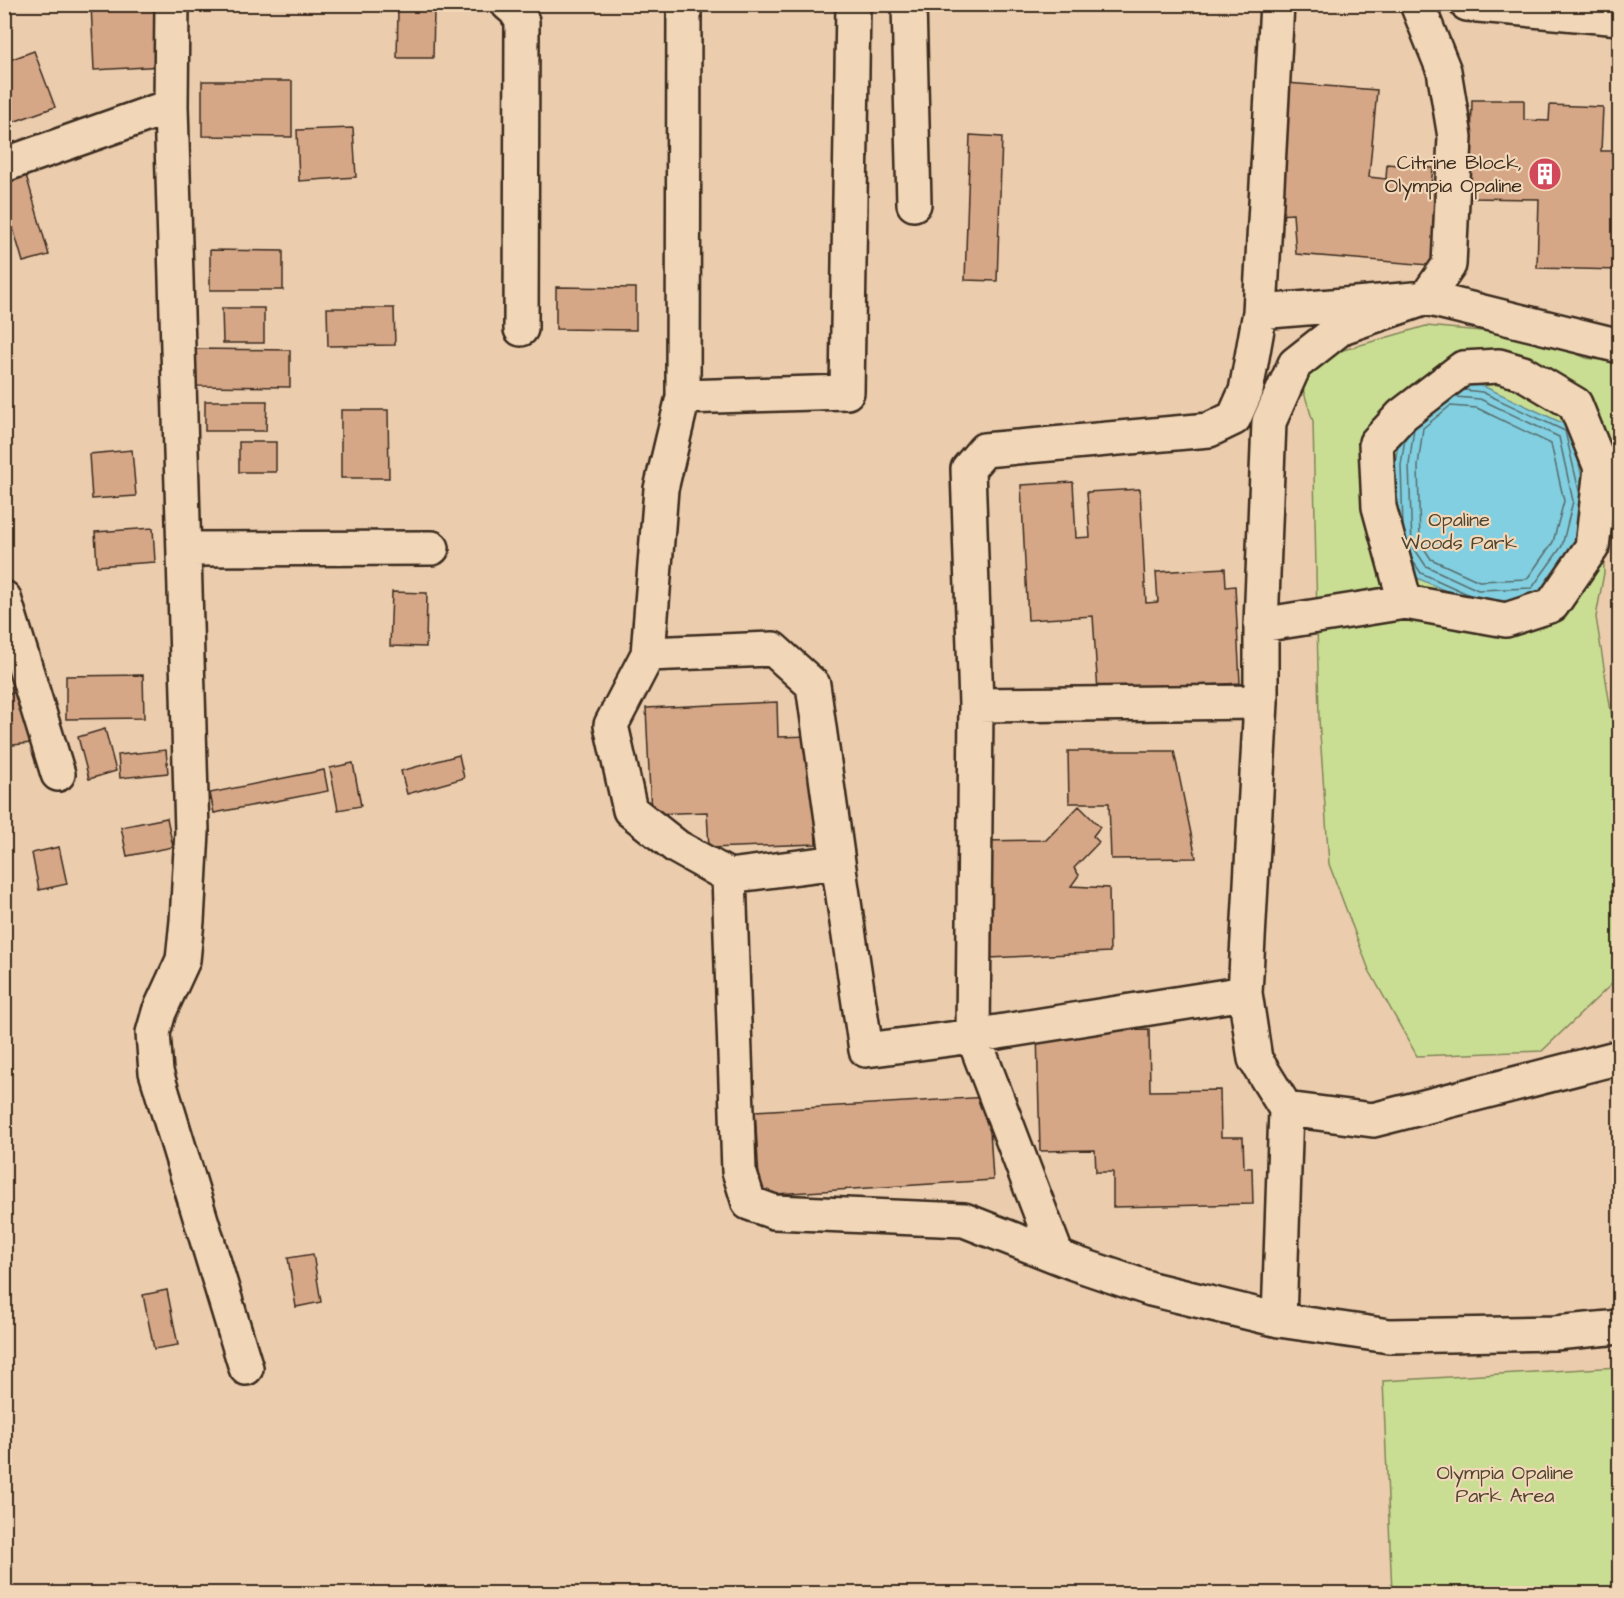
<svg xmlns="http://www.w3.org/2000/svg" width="1624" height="1598" viewBox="0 0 1624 1598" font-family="'Architects Daughter',sans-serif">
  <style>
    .green { fill: #c9de93; stroke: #828458; stroke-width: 1.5 }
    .water { fill: #81cfe0; stroke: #658d92; stroke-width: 1.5 }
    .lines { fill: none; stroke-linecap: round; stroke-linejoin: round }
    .shore { stroke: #576c6c; stroke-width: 1.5 }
    .building { fill: #d5a787; stroke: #3b2a1e; stroke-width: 1.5 }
    .minor-casing { stroke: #3b2a1e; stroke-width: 38 }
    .minor { stroke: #f1d7b8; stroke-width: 33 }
    .labels { text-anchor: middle; stroke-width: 4.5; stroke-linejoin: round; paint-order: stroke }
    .poi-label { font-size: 20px; fill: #3b2a1e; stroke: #f1d7b8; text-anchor: end }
    .park-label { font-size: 20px; fill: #504530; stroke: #f1d7b8 }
  </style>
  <rect width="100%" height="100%" fill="#ebcdae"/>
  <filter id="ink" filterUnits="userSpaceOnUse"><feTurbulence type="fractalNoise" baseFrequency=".0167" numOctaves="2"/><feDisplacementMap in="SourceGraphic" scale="12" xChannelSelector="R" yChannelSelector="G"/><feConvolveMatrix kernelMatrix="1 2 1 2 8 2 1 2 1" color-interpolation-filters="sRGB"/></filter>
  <g filter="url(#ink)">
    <path class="green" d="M1426,326L1536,336L1586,358L1619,363V449H1601L1604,573L1596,617L1619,762V977L1542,1051L1417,1056L1369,970L1329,864L1319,719L1313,421L1295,364Z
      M1619,1367V1593H1392L1383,1381Z"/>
    <path class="water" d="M1444,382L1483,386L1571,427L1587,501L1574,552L1539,601L1475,604L1417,578L1398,550L1395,465L1402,415Z"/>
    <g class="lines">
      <path class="shore" d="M1464,390L1482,392L1565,431L1580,495
        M1450,406L1477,408L1551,444L1564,501L1553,542L1527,579L1479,581L1431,559L1420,542L1418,466L1423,428Z
        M1414,428L1409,465L1412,545L1426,566L1478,590L1532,588L1562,546L1573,501L1559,437L1480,399L1455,397
        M1403,528L1401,465L1405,438
        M1412,560L1421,573L1472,596"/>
    </g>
    <path class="building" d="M15,4H53V6L15,7Z
      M91,4H161L164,66L94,70Z
      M398,9L434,10L433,58H397Z
      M34,51L55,107L13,122L4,100V62Z
      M202,81H292V137L202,136Z
      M1286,83L1377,90L1369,177L1386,179L1387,164L1433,168L1431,185L1440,186L1441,266L1296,254L1293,214L1276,215Z
      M1472,100H1524V120L1549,121L1550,105L1603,107L1601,151H1620V270L1537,268L1539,199L1470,198Z
      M353,128L356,177L299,181L297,130Z
      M970,135L1002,137L997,281L965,280Z
      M26,175L49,255L23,262L4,197V181Z
      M210,250L283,251V290H210Z
      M556,287L636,288V330L556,329Z
      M222,308H264V343H223Z
      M327,308H394L395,345L328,346Z
      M195,349L290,350V387L195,386Z
      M205,401H267L266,431H205Z
      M341,410H388L389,478H341Z
      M239,442H276V472H239Z
      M132,450L136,496L92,499L89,454Z
      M1073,482L1076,538L1090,537L1087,492L1140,489L1146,603L1158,602L1156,572L1225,568L1226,587L1235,586L1240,683L1098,692L1093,616L1028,620L1021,485Z
      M153,528L155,562L97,566L95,532Z
      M392,592L427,593L426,647L390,646Z
      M143,675L144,718L66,719V676Z
      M26,691L31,743L4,746V694Z
      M777,702L778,737L811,736L816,844L709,848L707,812L651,814L646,708Z
      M105,729L116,771L89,779L78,737Z
      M166,750L168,773L120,778L118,755Z
      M1068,751H1174L1196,858L1111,859L1109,803H1069Z
      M459,755L464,778L407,794L401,771Z
      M353,763L361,806L338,810L330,768Z
      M324,770L328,791L214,813L210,793Z
      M1079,806L1100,827L1093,836L1099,842L1074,868L1079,875L1071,886L1109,888L1110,952L990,958L984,841L1046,840Z
      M167,818L173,847L127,856L121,827Z
      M59,847L67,884L39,890L32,853Z
      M1149,1029L1150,1091L1220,1090L1221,1137H1243L1244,1168H1252L1253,1204L1113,1207V1172H1096L1095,1150L1040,1151L1037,1032Z
      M988,1097L993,1180L760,1195L755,1111Z
      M313,1254L321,1302L296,1307L288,1258Z
      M167,1290L178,1345L154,1349L143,1295Z"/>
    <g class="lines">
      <g class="minor-casing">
        <path id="minor" d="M172,4L171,106L192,832L187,921L183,960L159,1012L153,1033L156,1072L246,1368
          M508,4L515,10L522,21L521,329
          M909,4L914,204
          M1417,4L1444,71L1455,137L1449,265L1426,298L1342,327L1295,364L1269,422L1261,625V702L1245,993L1255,1059L1286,1109L1373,1120L1620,1057
          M1467,4L1620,18
          M4,165L171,106
          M1260,312L1426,298L1620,346
          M683,397L847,392L853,4
          M184,549L432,548
          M4,598L58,774
          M1261,625L1405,602L1506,620L1552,605L1592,547L1601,468L1575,404L1523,373L1499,366L1463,368L1402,415L1376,443L1379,507L1405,602
          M648,654L661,489L683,397L684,4
          M976,705L1261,702
          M729,876L677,847L630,810L611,725L648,654L773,649L813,685L838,862
          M1245,993L973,1036L866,1050L838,862L729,876L739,1171L749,1203L774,1212L964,1220L1074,1263L1151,1289L1279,1320L1389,1336L1555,1333L1620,1327
          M1057,1256L973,1036L976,705L968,469L984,450L1209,430L1234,418L1246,391L1260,312L1277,4
          M1279,1320L1286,1109"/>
      </g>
      <use href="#minor" class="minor"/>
    </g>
  </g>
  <defs>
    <g id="building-disc" transform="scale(1.725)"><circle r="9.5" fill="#d1495b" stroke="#f1d7b8"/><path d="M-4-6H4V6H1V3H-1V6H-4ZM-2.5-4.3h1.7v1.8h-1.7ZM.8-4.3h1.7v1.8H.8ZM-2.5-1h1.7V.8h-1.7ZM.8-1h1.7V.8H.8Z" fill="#fff"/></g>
  </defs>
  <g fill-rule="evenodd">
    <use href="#building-disc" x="1545" y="174"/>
  </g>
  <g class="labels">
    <g class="poi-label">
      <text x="1522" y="169">Citrine Block,<tspan x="1522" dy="23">Olympia Opaline</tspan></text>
    </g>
    <g class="park-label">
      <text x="1459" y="526">Opaline<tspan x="1459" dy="23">Woods Park</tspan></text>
      <text x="1505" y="1479">Olympia Opaline<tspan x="1505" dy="23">Park Area</tspan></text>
    </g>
  </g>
  <rect width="1624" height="1598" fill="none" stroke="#f1d7b8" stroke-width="24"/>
  <rect x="12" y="12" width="1600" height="1574" fill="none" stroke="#3b2a1e" stroke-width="2" filter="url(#ink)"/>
</svg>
